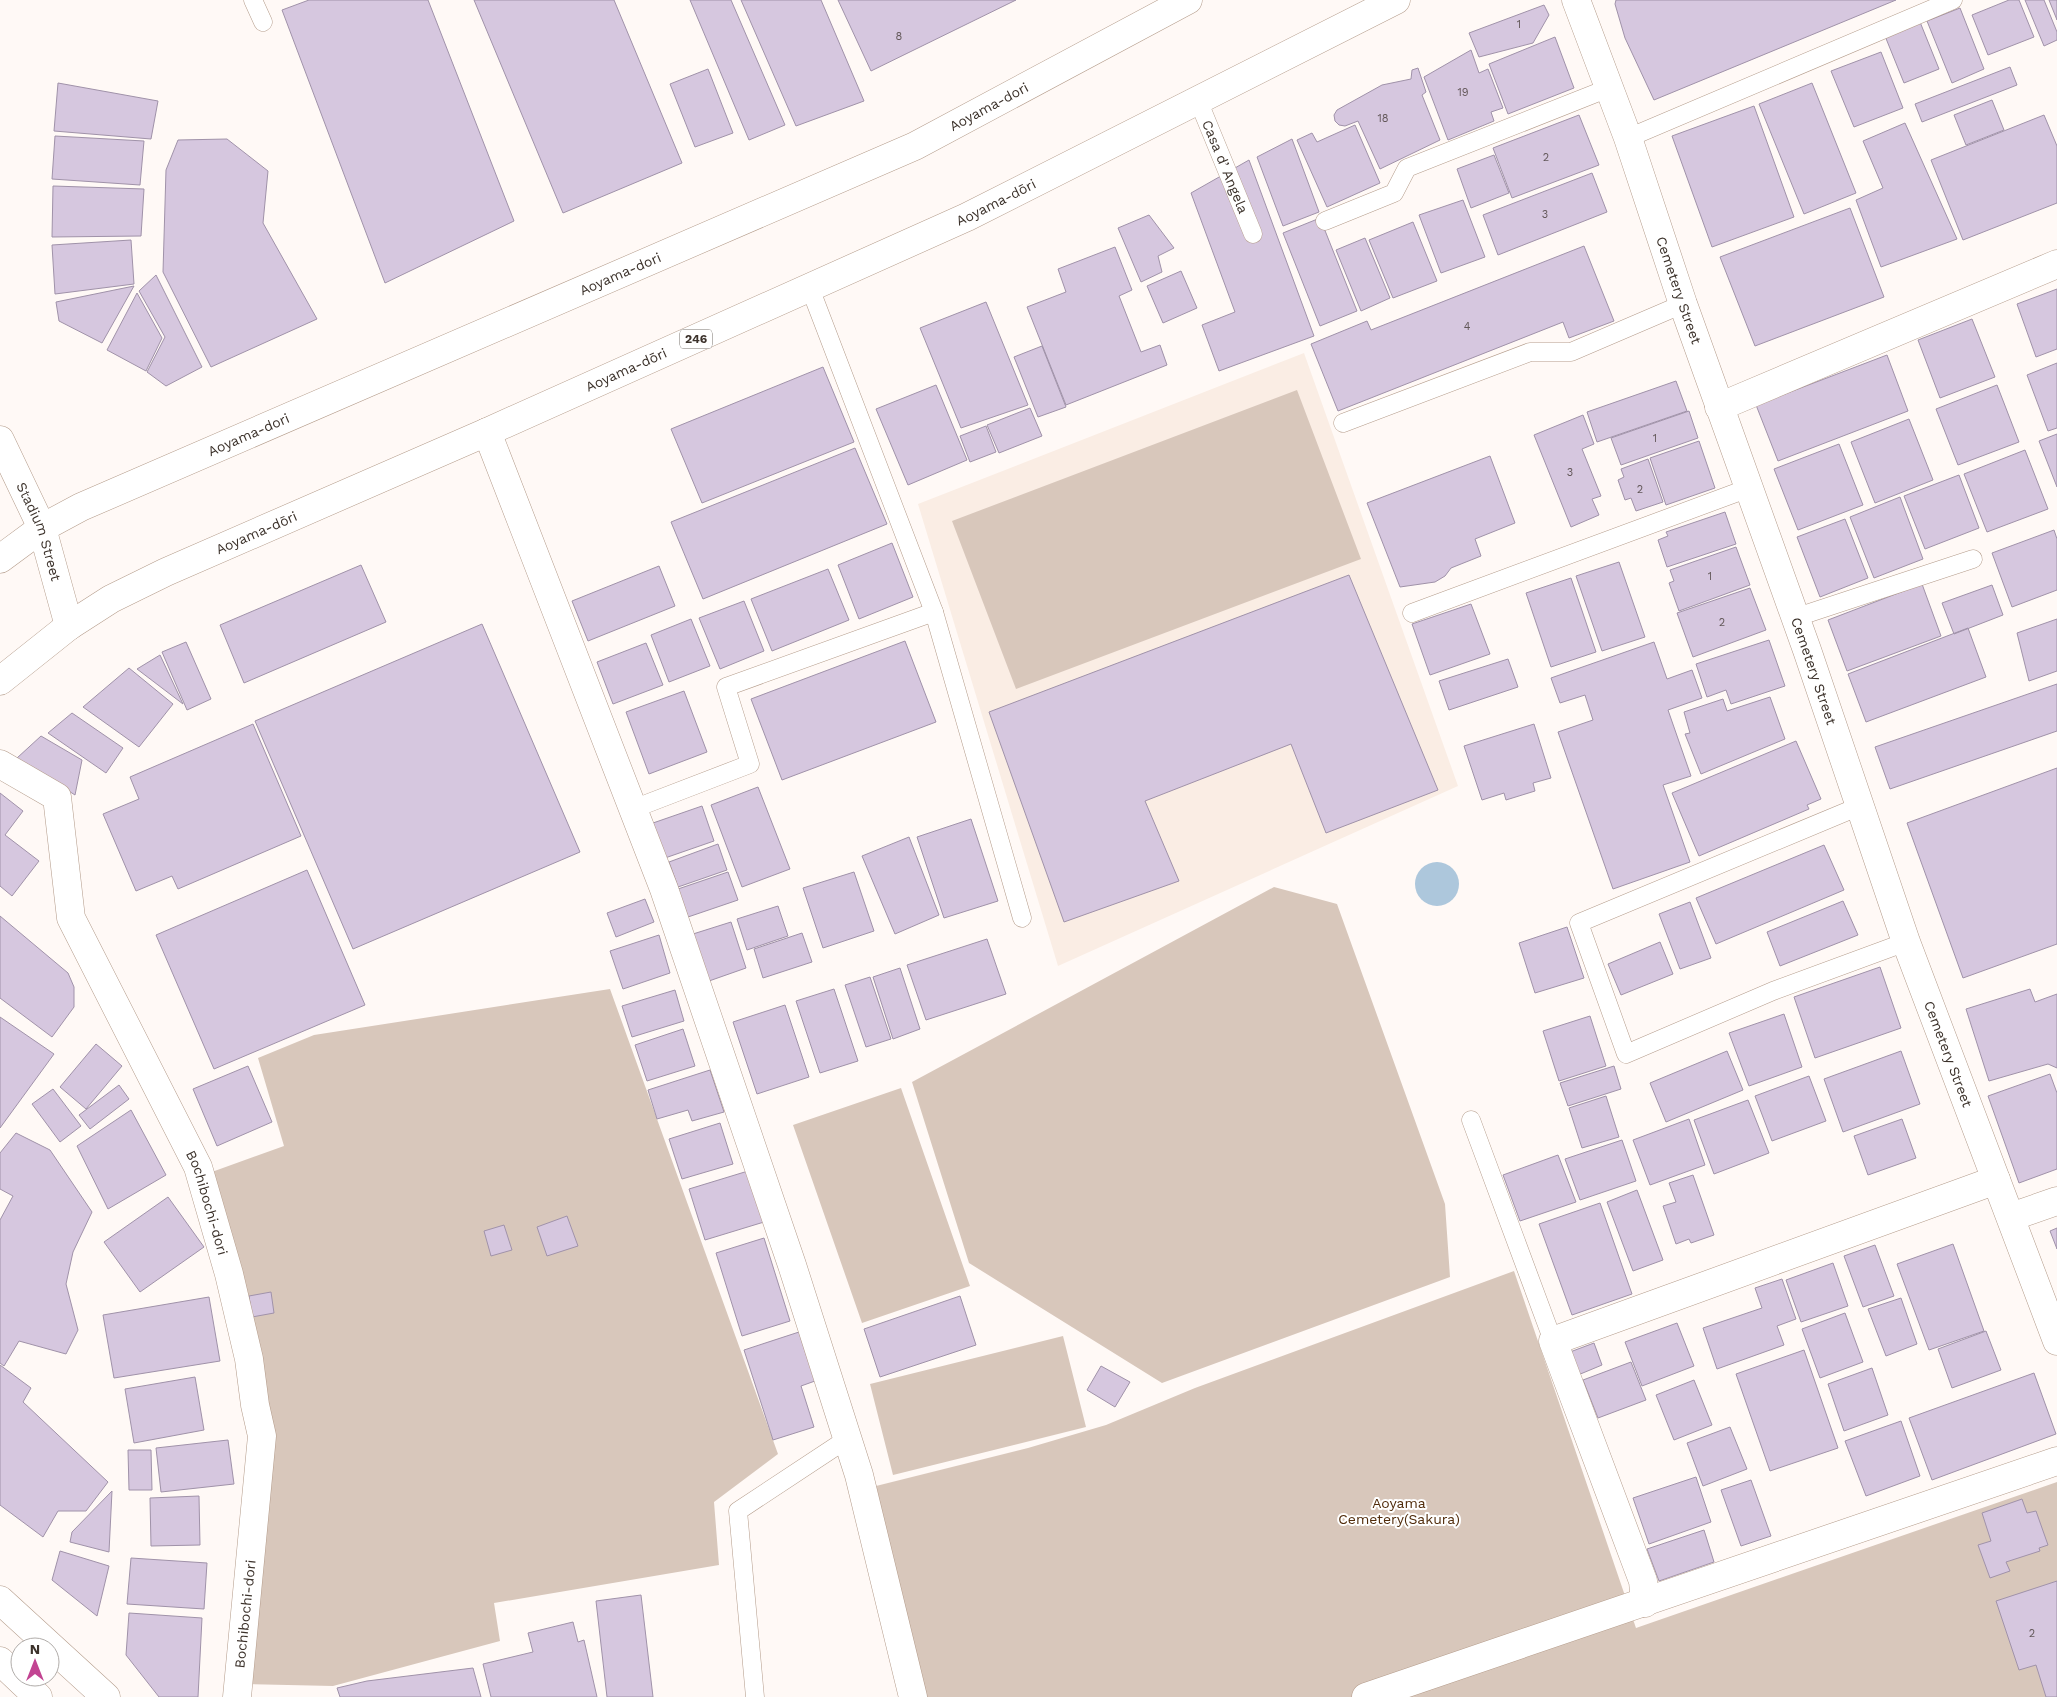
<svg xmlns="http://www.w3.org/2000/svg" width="2057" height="1697" viewBox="0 0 2057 1697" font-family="'Work Sans',sans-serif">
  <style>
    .built { fill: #faede4 }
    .green { fill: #d8c7bb }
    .water { fill: #adc7dc }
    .building { fill: #d6c7df; stroke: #a092a9 }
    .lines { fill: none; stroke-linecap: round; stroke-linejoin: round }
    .lane-casing { stroke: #b49c8b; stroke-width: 19 }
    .street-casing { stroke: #b49c8b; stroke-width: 29 }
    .secondary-casing { stroke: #b49c8b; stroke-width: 29 }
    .highway-casing { stroke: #b49c8b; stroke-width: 29 }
    .lane { stroke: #fff; stroke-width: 18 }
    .street { stroke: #fff; stroke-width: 28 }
    .secondary { stroke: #fff; stroke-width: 28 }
    .highway { stroke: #fff; stroke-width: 28 }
    .labels { text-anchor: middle; stroke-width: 4; stroke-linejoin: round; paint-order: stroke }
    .number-label { font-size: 11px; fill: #625758 }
    .shield { fill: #fff; stroke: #76706b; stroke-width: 1 }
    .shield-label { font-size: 12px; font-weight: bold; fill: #3c322b }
    .street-label { font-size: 14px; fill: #3c322b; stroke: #fff }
    .park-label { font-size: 14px; fill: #502b0a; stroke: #fff }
  </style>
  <rect width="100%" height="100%" fill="#fff9f6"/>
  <path class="built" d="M1304,353L1458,786L1058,966L918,504Z"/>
  <path class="green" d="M1297,390L1361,559L1016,689L952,521Z
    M1274,887L1337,904L1445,1204L1450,1277L1162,1383L969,1263L912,1082Z
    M610,989L778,1454L714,1502L719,1565L494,1603L500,1641L333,1686L244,1684L271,1490L270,1433L209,1173L284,1146L258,1058L314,1035Z
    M901,1088L970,1286L862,1323L793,1125Z
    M1514,1271L1636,1628L2057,1482V1697H926L876,1486L1028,1448L1106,1425L1195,1388Z
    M1063,1336L1086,1427L893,1475L870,1384Z"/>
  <path class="water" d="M1415 884a22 22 0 1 1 44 0a22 22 0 1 1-44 0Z"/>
  <path class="building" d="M309,0H428L514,221L385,283L282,10Z
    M474,0H614L682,163L563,213Z
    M690,0H731L785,125L749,140Z
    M741,0H821L864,101L796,126Z
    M838,0H1016L871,71Z
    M1616,0H1896L1654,100L1625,38L1615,4Z
    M2009,0H2019L2034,37L1988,55L1972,15Z
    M2025,0H2044L2057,32V40L2044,46Z
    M2049,0H2057V20Z
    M1544,5L1549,15L1533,43L1479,57L1469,33Z
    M1960,8L1984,69L1952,83L1927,21Z
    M1920,22L1939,69L1904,83L1885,36Z
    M1555,37L1574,88L1508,114L1489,64Z
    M1471,50L1479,73L1488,69L1503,108L1491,112L1494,121L1448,140L1424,77Z
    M1881,52L1903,108L1854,127L1831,71Z
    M2010,67L2017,85L1922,122L1915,104Z
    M1418,68L1426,92L1422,95L1440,140L1380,169L1358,121L1345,126L1339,125L1335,121L1334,115L1337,110L1382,85L1411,79L1412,70Z
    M708,69L733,133L695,147L670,84Z
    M58,83L158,101L151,139L54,131Z
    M1812,83L1856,193L1804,214L1759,104Z
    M1992,100L2004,130L1966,145L1954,115Z
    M1754,106L1794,217L1712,247L1672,136Z
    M1579,115L1599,165L1512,198L1493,148Z
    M2044,115L2057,146V203L1963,240L1931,160Z
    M1905,123L1957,239L1881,267L1856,200L1883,188L1863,141Z
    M1355,125L1380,183L1327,207L1297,140L1312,133L1317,142Z
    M55,136L144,141L140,185L52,179Z
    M227,139L268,171L263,223L317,319L211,367L163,272L166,170L178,140Z
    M1292,139L1319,212L1283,226L1257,157Z
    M1494,155L1509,193L1471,208L1457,169Z
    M1249,160L1314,336L1219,371L1202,325L1235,312L1191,193Z
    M1592,173L1607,212L1498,255L1483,215Z
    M53,186L144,189L141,236L52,237Z
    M1463,200L1485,257L1441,273L1419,215Z
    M1850,208L1884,297L1755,346L1720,257Z
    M1149,215L1174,248L1158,256L1162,272L1141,282L1118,228Z
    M1320,218L1357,311L1320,326L1283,233Z
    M1413,222L1437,281L1393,298L1369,240Z
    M1365,238L1390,298L1361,311L1336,250Z
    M131,240L134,284L55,294L52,245Z
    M1584,246L1614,321L1569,338L1563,322L1338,411L1311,344L1367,321L1371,330Z
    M1115,247L1132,290L1119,296L1141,352L1160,345L1167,365L1066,405L1027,307L1066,292L1058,269Z
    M1181,271L1197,308L1163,323L1147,286Z
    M156,275L202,367L166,386L147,372L165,337L139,291Z
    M134,286L102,343L59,321L56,302Z
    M2057,289V349L2036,357L2017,304Z
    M137,293L162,338L146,371L107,350Z
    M986,302L1028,405L961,428L920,328Z
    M1972,319L1995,377L1940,398L1918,340Z
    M1042,346L1066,407L1038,417L1014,357Z
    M1887,355L1908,411L1778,461L1756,405Z
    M2057,363V428L2048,431L2027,375Z
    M823,367L854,442L702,503L671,429Z
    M1676,381L1687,411L1597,442L1587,412Z
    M936,385L967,460L908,485L876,409Z
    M1997,385L2019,442L1958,465L1936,409Z
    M1030,408L1042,436L999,453L987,425Z
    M1689,411L1698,438L1621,465L1611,438Z
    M1583,415L1594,444L1582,449L1601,496L1592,499L1599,515L1571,527L1534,435Z
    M1909,419L1933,480L1875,503L1851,442Z
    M986,426L996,452L970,462L960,436Z
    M2057,434V487L2039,441Z
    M1699,441L1715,488L1666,505L1650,458Z
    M1839,444L1863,505L1798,530L1774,469Z
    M855,448L887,524L703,599L671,522Z
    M2025,450L2048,509L1987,532L1964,474Z
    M1490,456L1515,523L1475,539L1481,556L1451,568L1445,576L1435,582L1400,587L1367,503Z
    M1648,459L1663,502L1636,511L1631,498L1625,500L1618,480L1624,477L1621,469Z
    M1959,475L1979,528L1925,549L1904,496Z
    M1900,497L1923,559L1874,578L1850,517Z
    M1725,512L1736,544L1667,567L1658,540L1668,536L1666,532Z
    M1845,519L1868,578L1820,597L1797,537Z
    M2054,530L2057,539V590L2012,607L1992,553Z
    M892,543L913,597L859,619L838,565Z
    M1736,547L1750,585L1679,611L1669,583L1674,581L1670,570Z
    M1619,562L1645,637L1602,651L1576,576Z
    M361,565L386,622L244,683L220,625Z
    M659,566L675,606L588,641L572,601Z
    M828,569L849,620L772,651L751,599Z
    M1349,575L1438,790L1326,833L1291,744L1145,801L1179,881L1064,922L989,712Z
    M1571,578L1596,652L1551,667L1526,593Z
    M1922,584L1941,636L1847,671L1828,620Z
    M1992,585L2003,615L1954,634L1942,603Z
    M1750,588L1766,630L1693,657L1677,613Z
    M744,601L764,651L720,669L699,618Z
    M1471,604L1490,654L1430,675L1412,624Z
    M691,619L710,666L669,682L651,635Z
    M2057,619V671L2029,681L2017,633Z
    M482,624L580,852L353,949L255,721Z
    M1968,628L1986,677L1866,722L1848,674Z
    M1769,640L1785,686L1731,704L1726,690L1707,697L1696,664Z
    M905,641L936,722L782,780L751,699Z
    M186,642L211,699L187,710L162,652Z
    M1654,642L1667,679L1692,670L1702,698L1668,710L1691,776L1663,785L1690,862L1613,889L1558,732L1593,720L1585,695L1560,703L1551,678Z
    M646,643L663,685L613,704L597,662Z
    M160,655L183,704L137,669Z
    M1508,659L1518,687L1449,710L1439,681Z
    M129,668L173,704L139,747L83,707Z
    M2057,684V731L1890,789L1875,747Z
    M684,691L707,752L649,774L626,712Z
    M1770,697L1785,739L1701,774L1685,734L1690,733L1684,712L1723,699L1727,711Z
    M72,713L123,748L106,773L48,733Z
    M253,724L301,836L178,889L172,876L136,891L103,814L139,799L130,777Z
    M1534,724L1551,778L1533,783L1535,791L1506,800L1504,793L1482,800L1464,746Z
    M41,736L82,760L75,795L17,758Z
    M1796,741L1821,799L1807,805L1809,809L1699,856L1672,793Z
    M2057,768V944L1963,978L1907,823Z
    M758,787L790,869L742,887L711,805Z
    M0,793L23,811L5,835L39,861L12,896L0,886Z
    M702,806L714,841L665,858L653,823Z
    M971,819L998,901L944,918L917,837Z
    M909,837L939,915L895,934L862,856Z
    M718,844L727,870L678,887L669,862Z
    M1824,845L1844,890L1716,944L1696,898Z
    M307,870L365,1005L214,1069L156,935Z
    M728,872L738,900L688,917L678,889Z
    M854,872L874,931L823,948L803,888Z
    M645,899L654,922L616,937L607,913Z
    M1843,901L1858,935L1780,966L1767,932Z
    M1690,902L1711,958L1680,969L1659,914Z
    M778,906L788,936L747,950L737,919Z
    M0,916L68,973L74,987V1007L52,1037L0,998Z
    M731,922L746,968L709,981L693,934Z
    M1567,927L1584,978L1535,993L1519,943Z
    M802,933L812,962L763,978L754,949Z
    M659,935L670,973L623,989L610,951Z
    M987,939L1006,994L926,1020L907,965Z
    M1660,942L1673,974L1621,995L1608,964Z
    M1880,967L1901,1028L1815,1058L1794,997Z
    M900,968L920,1029L893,1039L873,977Z
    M870,977L891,1039L866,1047L845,985Z
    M834,989L858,1061L820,1073L796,1001Z
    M2030,989L2035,1002L2057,994V1068L2048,1064L1989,1081L1966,1009Z
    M675,990L684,1021L632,1037L622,1006Z
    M785,1005L809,1077L757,1094L733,1022Z
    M1784,1014L1802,1067L1749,1086L1729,1033Z
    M1590,1016L1606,1066L1559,1081L1543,1031Z
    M0,1017L54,1054L0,1128Z
    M683,1029L695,1066L647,1081L635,1045Z
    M96,1044L122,1066L86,1109L60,1087Z
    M1727,1051L1743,1090L1666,1122L1650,1083Z
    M1901,1051L1920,1104L1843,1132L1824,1079Z
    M248,1066L272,1122L217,1146L193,1089Z
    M1614,1066L1621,1089L1568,1106L1560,1083Z
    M710,1070L724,1112L692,1121L688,1110L657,1119L648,1090Z
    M2050,1074L2057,1093V1169L2019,1183L1988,1096Z
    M1809,1076L1826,1121L1772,1141L1755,1096Z
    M119,1085L129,1099L90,1129L79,1115Z
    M53,1089L81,1126L60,1142L32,1104Z
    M1606,1096L1619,1137L1582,1148L1569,1108Z
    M1748,1100L1769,1153L1714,1174L1694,1120Z
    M131,1110L166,1175L108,1209L77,1146Z
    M1689,1119L1705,1165L1650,1185L1633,1140Z
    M1902,1119L1916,1158L1868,1175L1854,1136Z
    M720,1123L733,1164L682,1179L669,1139Z
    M16,1133L50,1150L92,1212L73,1252L66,1284L78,1330L66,1354L19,1341L4,1366L0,1363V1220L13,1196L0,1189V1153Z
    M1622,1140L1636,1181L1580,1200L1565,1159Z
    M1558,1155L1576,1202L1520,1221L1503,1175Z
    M748,1171L764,1222L705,1240L689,1189Z
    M1693,1175L1714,1235L1691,1243L1689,1239L1676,1244L1663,1206L1676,1202L1669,1183Z
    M1637,1190L1663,1260L1633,1271L1607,1202Z
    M168,1197L204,1247L140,1292L104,1242Z
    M1600,1203L1632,1294L1572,1315L1539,1224Z
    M567,1216L578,1246L547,1256L537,1227Z
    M504,1225L512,1250L491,1256L484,1231Z
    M2057,1228V1249L2050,1231Z
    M764,1238L790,1321L742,1336L716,1253Z
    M1953,1244L1984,1331L1929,1350L1897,1264Z
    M1875,1245L1894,1296L1863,1307L1844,1256Z
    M1833,1263L1848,1306L1801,1322L1786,1280Z
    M1782,1279L1796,1319L1777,1326L1784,1345L1717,1369L1703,1328L1762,1308L1755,1288Z
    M271,1292L274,1313L252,1317L249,1296Z
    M960,1296L976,1345L880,1377L864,1329Z
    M209,1297L220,1361L114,1378L103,1315Z
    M1901,1298L1917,1344L1886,1356L1868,1309Z
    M1845,1313L1863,1362L1820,1378L1802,1329Z
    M1677,1323L1694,1366L1642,1386L1625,1342Z
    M1986,1331L2001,1370L1952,1388L1938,1349Z
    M799,1332L815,1381L801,1386L814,1427L773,1440L744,1350Z
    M1594,1343L1602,1365L1578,1375L1570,1352Z
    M1804,1350L1838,1448L1770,1471L1736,1374Z
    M1631,1362L1646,1400L1598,1418L1583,1380Z
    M0,1365L31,1388L23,1402L108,1482L86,1511H58L43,1537L0,1505Z
    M1101,1366L1130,1382L1115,1407L1087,1390Z
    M1872,1368L1888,1415L1844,1431L1828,1384Z
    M2034,1373L2056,1434L1932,1480L1909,1418Z
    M195,1377L204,1430L134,1443L125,1389Z
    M1694,1380L1712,1425L1674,1440L1656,1395Z
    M1901,1421L1920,1476L1866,1496L1845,1441Z
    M1730,1427L1747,1469L1703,1486L1687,1443Z
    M228,1440L234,1484L161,1492L156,1448Z
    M128,1450H151L152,1490H129Z
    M1696,1477L1711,1522L1649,1544L1633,1498Z
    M1751,1480L1771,1536L1741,1546L1721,1490Z
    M112,1491L109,1552L70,1542L72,1532Z
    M199,1496L200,1545L151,1546L150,1498Z
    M2022,1499L2027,1513L2036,1511L2048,1545L2039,1548L2040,1551L2006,1562L2010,1571L1990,1578L1978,1545L1991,1541L1982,1513Z
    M1704,1530L1714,1562L1659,1581L1647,1549Z
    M60,1551L109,1566L97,1616L52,1580Z
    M131,1558L207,1563L204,1609L127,1604Z
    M2057,1581V1697H2046L2036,1665L2019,1670L1996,1601Z
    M641,1595L653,1697H607L596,1601Z
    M129,1613L202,1618L198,1697H159L126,1655Z
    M573,1622L578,1642L584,1640L597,1697H491L483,1664L533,1652L528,1633Z
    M473,1668L481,1697H340L337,1688L367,1681Z"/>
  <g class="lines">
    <g class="lane-casing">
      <g id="lane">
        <path d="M253,0L263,22"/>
        <path id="s1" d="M1198,100L1253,234"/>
        <path d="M1628,138L1953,0"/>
        <path d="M1325,221L1394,193L1407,168L1609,88"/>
        <path d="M810,288L934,612L1022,918"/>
        <path d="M1343,423L1530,352H1571L1683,304"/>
        <path d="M1412,613L1749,488"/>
        <path d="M1794,618L1973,559"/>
        <path d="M1860,806L1579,923L1626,1054L1773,991L1906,942"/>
        <path d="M633,809L750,764L726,687L934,612"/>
        <path d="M1471,1120L1553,1341"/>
        <path d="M755,1697L738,1511L847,1439"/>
      </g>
    </g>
    <g class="street-casing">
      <g id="street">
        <path id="s2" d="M1576,0L1628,138L1683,304L1807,650L1906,942L2057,1341"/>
        <path d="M1719,407L2057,264"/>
        <path d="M487,432L664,889L792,1265L859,1475L913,1697"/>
        <path id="s3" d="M0,764L57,797L71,918L198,1167L229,1274L249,1359L255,1405L262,1436L237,1697"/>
        <path d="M2011,1217L2057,1201"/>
        <path d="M1645,1603L1643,1581L1553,1341L1996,1180"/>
        <path d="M1366,1697L2057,1461"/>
      </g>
    </g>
    <g class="secondary-casing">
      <g id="secondary">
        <path id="s4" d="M0,440L42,528L69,626"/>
        <path d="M0,1600L106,1697"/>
        <path d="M0,1661L38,1697"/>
      </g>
    </g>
    <g class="highway-casing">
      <g id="highway">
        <path id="s5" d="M0,559L42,528L81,507L915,146L1188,0"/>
        <path id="s6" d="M0,681L69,626L111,599L166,572L487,432L967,217L1396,0"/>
      </g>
    </g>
    <use href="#lane" class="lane"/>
    <use href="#street" class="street"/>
    <use href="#secondary" class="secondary"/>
    <use href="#highway" class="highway"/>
  </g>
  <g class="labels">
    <g class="number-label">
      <text x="1519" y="28">1</text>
      <text x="899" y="40">8</text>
      <text x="1463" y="96">19</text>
      <text x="1383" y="122">18</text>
      <text x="1546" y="161">2</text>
      <text x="1545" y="218">3</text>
      <text x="1467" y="330">4</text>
      <text x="1655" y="442">1</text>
      <text x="1570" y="476">3</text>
      <text x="1640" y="493">2</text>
      <text x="1710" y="580">1</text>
      <text x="1722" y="626">2</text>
      <text x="2032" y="1637">2</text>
    </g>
    <rect class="shield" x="680" y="329.5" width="32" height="19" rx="4"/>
    <g class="shield-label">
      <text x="696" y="343">246</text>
    </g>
    <g class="street-label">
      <text dy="5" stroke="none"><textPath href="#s5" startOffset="1089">Aoyama-dori</textPath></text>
      <text dy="5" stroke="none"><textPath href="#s1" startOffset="72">Casa d’ Angela</textPath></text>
      <text dy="5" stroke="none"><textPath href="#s6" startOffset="1108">Aoyama-dōri</textPath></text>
      <text dy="5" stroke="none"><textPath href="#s5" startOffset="684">Aoyama-dori</textPath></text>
      <text dy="5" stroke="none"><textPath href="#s2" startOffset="308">Cemetery Street</textPath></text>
      <text dy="5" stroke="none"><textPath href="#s6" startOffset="702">Aoyama-dōri</textPath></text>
      <text dy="5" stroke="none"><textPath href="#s5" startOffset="279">Aoyama-dori</textPath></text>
      <text dy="5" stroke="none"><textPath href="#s4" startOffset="100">Stadium Street</textPath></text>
      <text dy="5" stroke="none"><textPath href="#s6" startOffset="298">Aoyama-dōri</textPath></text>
      <text dy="5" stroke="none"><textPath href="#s2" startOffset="712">Cemetery Street</textPath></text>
      <text dy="5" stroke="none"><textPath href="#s2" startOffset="1118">Cemetery Street</textPath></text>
      <text dy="5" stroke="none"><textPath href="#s3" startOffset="504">Bochibochi-dori</textPath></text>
      <text transform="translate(245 1614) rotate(-84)" y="5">Bochibochi-dori</text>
    </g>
    <g class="park-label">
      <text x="1399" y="1508">Aoyama<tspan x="1399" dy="16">Cemetery(Sakura)</tspan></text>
    </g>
  </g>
  <g transform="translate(35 1662)"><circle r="24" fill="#ffffff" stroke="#b1adaa"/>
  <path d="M0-4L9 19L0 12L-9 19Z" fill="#c24492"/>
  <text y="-8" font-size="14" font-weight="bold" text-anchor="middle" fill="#3c322b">N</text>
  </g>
</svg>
